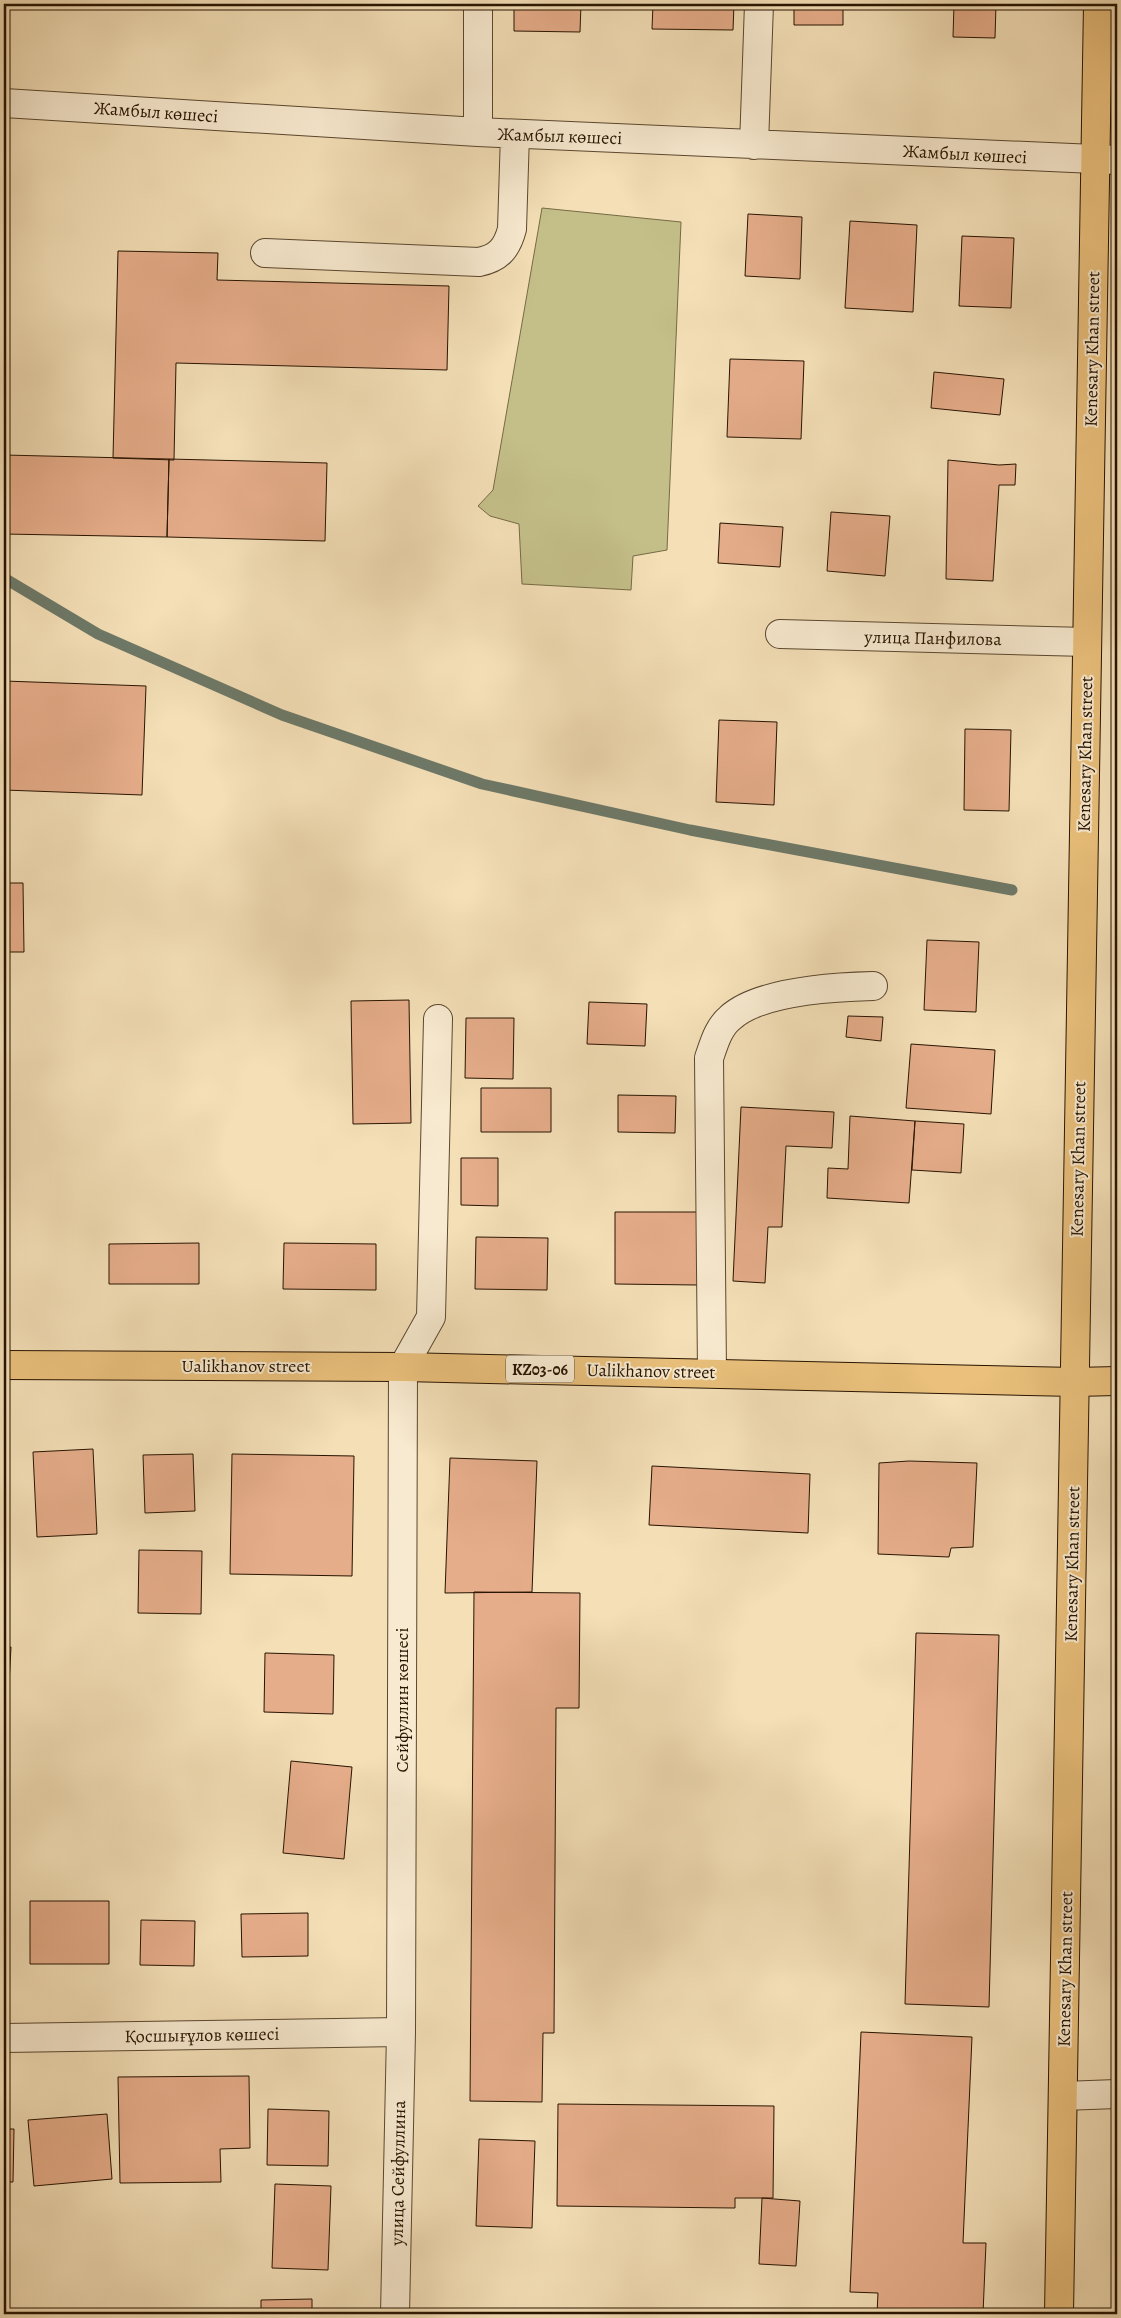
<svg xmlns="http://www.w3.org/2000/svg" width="1121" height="2318" viewBox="0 0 1121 2318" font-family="Alegreya,serif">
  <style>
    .green { fill: #c4bf89; stroke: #766a45 }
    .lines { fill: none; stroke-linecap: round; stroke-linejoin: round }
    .stream { stroke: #6d7968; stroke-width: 11 }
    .building { fill: #e6ad8a; stroke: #271401 }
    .minor-casing { stroke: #5a472e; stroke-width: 30 }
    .major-casing { stroke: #271401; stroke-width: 30 }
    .minor { stroke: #f8ead0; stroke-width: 28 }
    .major { stroke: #eac07c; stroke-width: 28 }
    .labels { text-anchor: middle; stroke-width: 4; stroke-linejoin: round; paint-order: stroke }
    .shield { fill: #f8ead0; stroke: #66543f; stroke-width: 1 }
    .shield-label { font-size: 16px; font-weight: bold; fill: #271401 }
    .street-label { font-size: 18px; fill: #271401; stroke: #f8ead0 }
  </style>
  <rect width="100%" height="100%" fill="#f4dfb7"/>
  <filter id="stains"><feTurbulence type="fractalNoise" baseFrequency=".004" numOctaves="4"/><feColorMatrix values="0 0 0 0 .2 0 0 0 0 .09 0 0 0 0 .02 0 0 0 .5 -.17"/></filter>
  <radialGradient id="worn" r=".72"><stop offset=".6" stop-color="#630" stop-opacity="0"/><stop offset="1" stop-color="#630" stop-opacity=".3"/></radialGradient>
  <path class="green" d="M542,208L681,222L667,550L633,556L631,590L522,584L519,524L490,516L478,506L493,490Z"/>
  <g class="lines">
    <path class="stream" d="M4,578L98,634L282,715L482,784L690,830L1012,890"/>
  </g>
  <path class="building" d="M514,4H581L580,32L514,31Z
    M653,4H734L733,30L652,29Z
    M794,4H843V25H794Z
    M954,4H996L995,38L953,37Z
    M748,214L802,217L800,279L745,276Z
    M850,221L917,225L913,312L845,308Z
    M962,236L1014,238L1011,308L959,306Z
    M118,251L218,253L217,280L449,286L447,370L176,363L174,460L113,458Z
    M730,359L804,361L801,439L727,437Z
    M934,372L1004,379L1000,415L931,408Z
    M4,455L169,459L167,537L4,534Z
    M169,459L327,463L325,541L167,537Z
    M948,460L999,465L1016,464L1015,485H999L993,581L946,579Z
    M831,512L890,516L885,576L827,571Z
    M720,523L783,527L780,567L718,563Z
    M4,681L146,686L142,795L4,790Z
    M719,720L777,722L774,805L716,802Z
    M965,729L1011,730L1009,811L964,810Z
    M4,883H23L24,952H4Z
    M927,940L979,942L976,1012L924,1010Z
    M409,1000L411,1123L353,1124L351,1001Z
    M589,1002L647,1004L645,1046L587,1044Z
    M848,1016L883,1017L881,1041L846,1037Z
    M466,1018H514L513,1079L465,1078Z
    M911,1044L995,1050L991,1114L906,1108Z
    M481,1088H551V1132H481Z
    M618,1095L676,1096L675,1133L618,1132Z
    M741,1107L834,1112L832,1148L786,1146L782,1227H768L765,1283L733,1281Z
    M850,1116L915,1121L909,1203L827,1198L828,1168L848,1169Z
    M915,1121L964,1124L961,1173L912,1170Z
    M461,1158H498V1206L461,1205Z
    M615,1212H698V1285L615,1284Z
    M476,1237L548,1238L547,1290L475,1289Z
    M199,1243V1284H109V1244Z
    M284,1243L376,1244V1290L283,1289Z
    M93,1449L97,1534L37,1537L33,1452Z
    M193,1454L195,1511L145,1513L143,1455Z
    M232,1454L354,1456L352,1576L230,1574Z
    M4,1455H8L9,1514H4Z
    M450,1458L537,1461L532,1592L445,1593Z
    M909,1461L977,1463L973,1547L951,1548L949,1557L878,1554L879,1463Z
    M652,1466L810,1474L808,1533L649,1525Z
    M139,1550L202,1551L201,1614L138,1613Z
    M474,1592L580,1593L579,1708H556L554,2033H543L542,2102L470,2101Z
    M916,1633L999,1635L989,2007L905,2004Z
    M4,1647H11L8,1703H4Z
    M265,1653L334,1655L333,1714L264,1712Z
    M291,1761L352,1767L344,1859L283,1853Z
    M30,1901H109V1964H30Z
    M308,1913V1956L242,1957L241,1914Z
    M141,1920L195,1921L194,1966L140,1965Z
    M861,2032L972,2037L963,2243H986L983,2314H877L878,2293L850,2292Z
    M249,2076L250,2148L220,2149L221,2182L120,2183L118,2077Z
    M558,2104L774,2106L773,2198H735V2208L557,2206Z
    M268,2109L329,2111L328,2166L267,2165Z
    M107,2114L112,2179L34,2186L28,2120Z
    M4,2129H14L13,2182H4Z
    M479,2139L535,2141L532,2228L476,2226Z
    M275,2184L331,2186L328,2270L272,2268Z
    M762,2198L800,2201L796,2266L759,2264Z
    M312,2299V2314H261V2300Z"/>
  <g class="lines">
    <g class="minor-casing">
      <path id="minor" d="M478,4V132
        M4,103L478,132L1117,160
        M754,145L759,4
        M265,253L479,262C499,258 507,248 512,229L515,134
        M780,634L1087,642
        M712,1372L709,1058C714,1044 718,1028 730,1018C759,991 835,987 873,986
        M4,2038L401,2032
        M1063,2096L1117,2094
        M395,2314L401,2032L403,1367L431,1317L438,1019"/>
    </g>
    <g class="major-casing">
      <path id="major" d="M4,1365L403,1367L1075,1382L1117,1381
        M1059,2314L1098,4"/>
    </g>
    <use href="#minor" class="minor"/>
    <use href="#major" class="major"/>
  </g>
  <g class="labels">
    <rect class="shield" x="506" y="1355.5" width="68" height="27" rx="4"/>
    <g class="shield-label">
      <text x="540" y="1375">KZ03-06</text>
    </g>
    <g class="street-label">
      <text transform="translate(156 112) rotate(4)" y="6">Жамбыл көшесі</text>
      <text transform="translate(560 136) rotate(2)" y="6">Жамбыл көшесі</text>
      <text transform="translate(965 154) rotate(3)" y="6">Жамбыл көшесі</text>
      <text transform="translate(1092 349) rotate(-89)" y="6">Kenesary Khan street</text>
      <text transform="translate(933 638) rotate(1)" y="6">улица Панфилова</text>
      <text transform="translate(1085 754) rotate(-89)" y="6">Kenesary Khan street</text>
      <text transform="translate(1078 1159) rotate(-89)" y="6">Kenesary Khan street</text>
      <text x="246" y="1372">Ualikhanov street</text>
      <text transform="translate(651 1371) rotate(1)" y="6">Ualikhanov street</text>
      <text transform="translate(1072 1564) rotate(-89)" y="6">Kenesary Khan street</text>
      <text transform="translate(402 1700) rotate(-90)" y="6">Сейфуллин көшесі</text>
      <text transform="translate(1065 1969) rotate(-89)" y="6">Kenesary Khan street</text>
      <text transform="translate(202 2035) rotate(-1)" y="6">Қосшығұлов көшесі</text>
      <text transform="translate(398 2173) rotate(-89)" y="6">улица Сейфуллина</text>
    </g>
  </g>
  <rect width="1121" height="2318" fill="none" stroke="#f4dfb7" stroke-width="20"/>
  <rect x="5" y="5" width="1111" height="2308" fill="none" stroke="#271401" stroke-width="2.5"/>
  <rect x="10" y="10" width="1101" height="2298" fill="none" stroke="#271401"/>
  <rect width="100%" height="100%" filter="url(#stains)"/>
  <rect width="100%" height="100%" fill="url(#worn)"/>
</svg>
